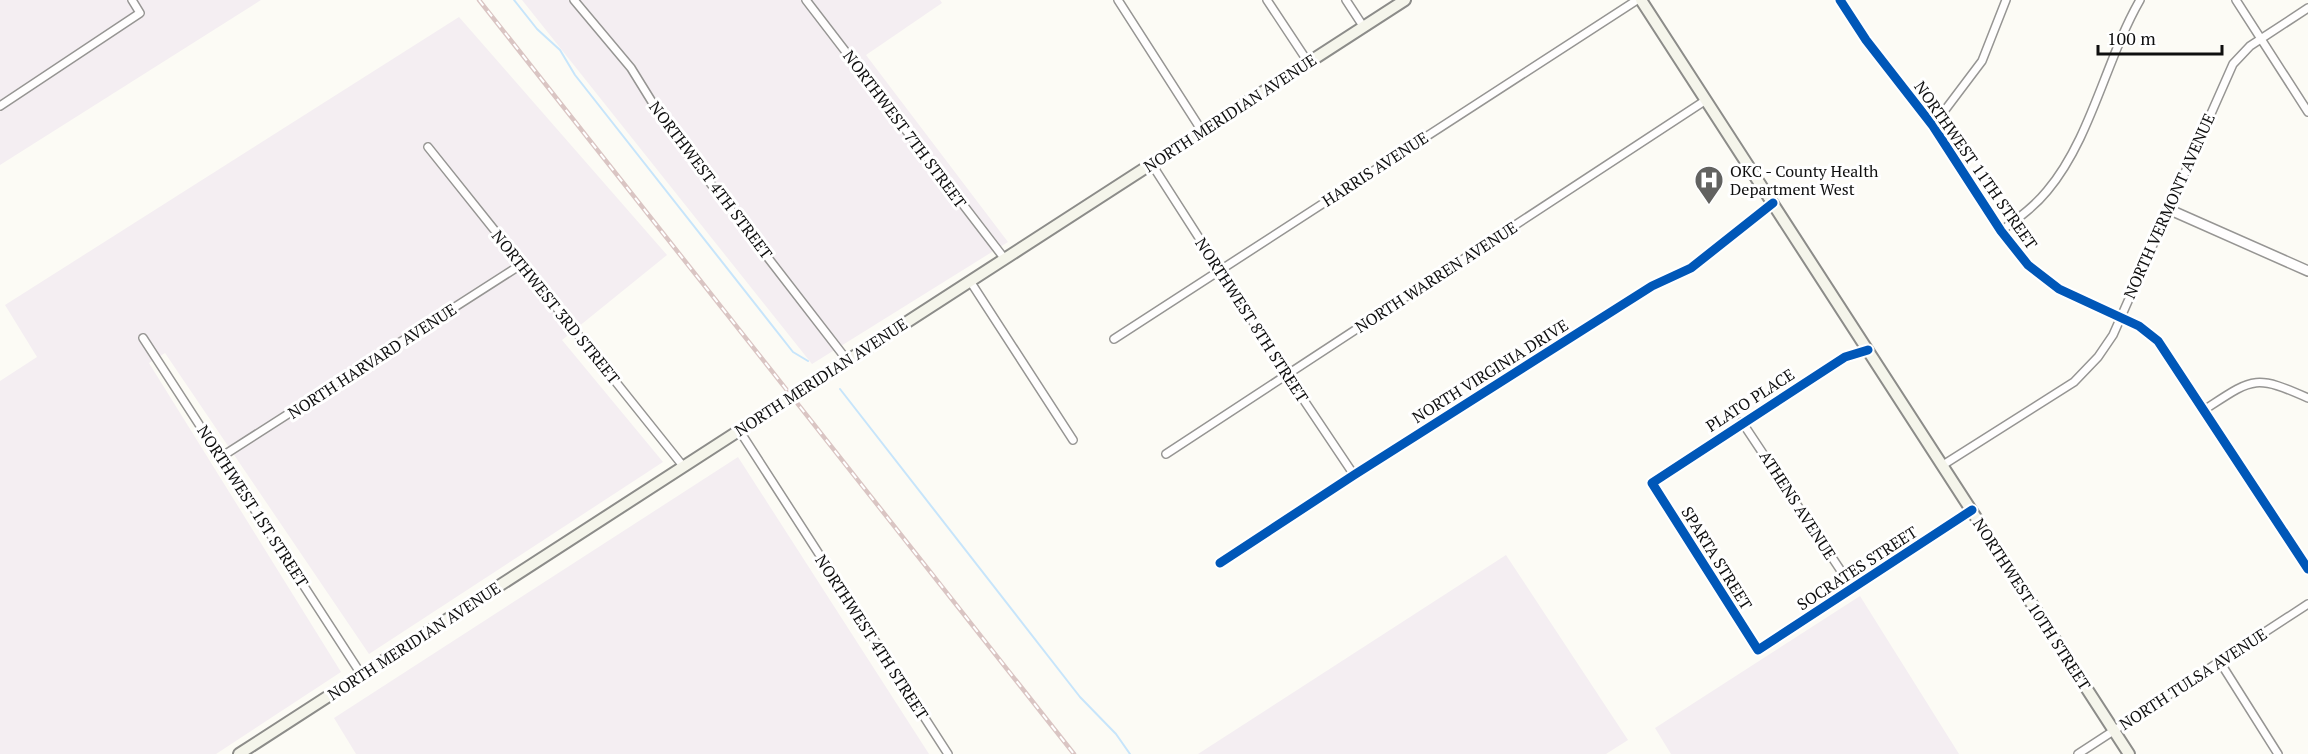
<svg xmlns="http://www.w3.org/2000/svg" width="2308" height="754" viewBox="0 0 2308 754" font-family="'PT Serif',serif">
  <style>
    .industrial { fill: #f4eef2 }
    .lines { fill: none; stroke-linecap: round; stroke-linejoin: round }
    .stream { stroke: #c7e5fb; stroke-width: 2 }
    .minor-casing { stroke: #969593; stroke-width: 10 }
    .tertiary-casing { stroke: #969593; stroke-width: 12 }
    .secondary-casing { stroke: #8c8c89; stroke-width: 14 }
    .minor { stroke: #fffefe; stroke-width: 7 }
    .tertiary { stroke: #fffefe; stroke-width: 9 }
    .secondary { stroke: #f5f5eb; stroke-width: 10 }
    .rail-casing { stroke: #dac5c3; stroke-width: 4.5 }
    .rail { stroke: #fff; stroke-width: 2; stroke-dasharray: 7; stroke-linecap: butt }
    .cycleway-casing { stroke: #fff; stroke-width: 13 }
    .cycleway { stroke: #0057b8; stroke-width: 9 }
    .labels { text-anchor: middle; stroke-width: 6; stroke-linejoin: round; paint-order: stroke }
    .street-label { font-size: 16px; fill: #0f0f0f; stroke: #fff }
    .poi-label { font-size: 16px; fill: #0f0f0f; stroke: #fff; text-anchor: start }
  </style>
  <rect width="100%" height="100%" fill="#fcfbf5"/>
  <path class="industrial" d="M0,0H261L0,165Z
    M522,0H940L942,3L866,55L1008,242L812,364Z
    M459,17L667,255L562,340L663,462L369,654L165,353L149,363L341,672L216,754H0V381L37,357L5,305Z
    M738,457L929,754H356L334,718Z
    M1506,555L1628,740L1606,754H1198Z
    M1860,596L1959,754H1671L1655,728Z"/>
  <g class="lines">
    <path class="stream" d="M514,0L537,29L560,50L575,75L793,352L808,361
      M840,389L1080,697L1116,734L1130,754"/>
    <g class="minor-casing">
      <path id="minor" d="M574,0L631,68L670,131L847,360
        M806,0L1004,258
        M1118,0L1202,131
        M1267,0L1308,62
        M1346,0L1363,26
        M1840,0L1866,40L1933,126L2001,231L2028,265L2059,289L2139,326L2158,341L2308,569
        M2236,0L2308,112
        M0,106L140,13L132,0
        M1933,126L1982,61L2006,0
        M428,147L683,466
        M1151,163L1287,375L1354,475
        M2001,231C2017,219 2034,207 2047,191C2091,139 2106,59 2140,0
        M970,281L1073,440
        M143,338L361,674
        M1114,339L1637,0
        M1868,350L1845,357L1652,483L1758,650L1972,510
        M2204,410C2253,378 2254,374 2308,398
        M1742,422L1853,589
        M739,430L948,754
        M1166,454L1706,100
        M221,457L522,264
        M1943,465L2074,382L2098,357L2113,335L2233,64L2250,46L2308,8
        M1220,563L1354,475L1652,286L1691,268L1773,203
        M2220,662L2278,754
        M2078,754L2308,604"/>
    </g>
    <g class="tertiary-casing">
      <path id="tertiary" d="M2168,209L2308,271"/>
    </g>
    <g class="secondary-casing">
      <path id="secondary" d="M1641,0L2129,754
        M239,754L1405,0"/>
    </g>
    <use href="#minor" class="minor"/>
    <use href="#tertiary" class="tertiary"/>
    <use href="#secondary" class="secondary"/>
    <g class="rail-casing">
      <path id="rail" d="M479,0L1074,754"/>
    </g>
    <use href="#rail" class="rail"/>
    <g class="cycleway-casing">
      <path id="cycleway" d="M1840,0L1866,40L1933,126L2001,231L2028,265L2059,289L2139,326L2158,341L2308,569
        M1868,350L1845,357L1652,483L1758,650L1972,510
        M1220,563L1354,475L1652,286L1691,268L1773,203"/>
    </g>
    <use href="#cycleway" class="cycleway"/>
  </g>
  <defs>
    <g id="hospital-pin" transform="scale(1.5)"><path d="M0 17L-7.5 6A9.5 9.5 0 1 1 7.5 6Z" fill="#626260" stroke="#fff"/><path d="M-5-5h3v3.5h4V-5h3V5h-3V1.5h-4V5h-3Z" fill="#fff"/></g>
  </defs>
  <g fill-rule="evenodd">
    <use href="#hospital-pin" x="1709" y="180"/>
  </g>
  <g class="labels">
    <g class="street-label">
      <text transform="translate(1230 113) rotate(-33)" y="6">NORTH MERIDIAN AVENUE</text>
      <text transform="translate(905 129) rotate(53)" y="6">NORTHWEST 7TH STREET</text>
      <text transform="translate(1976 165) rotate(55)" y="6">NORTHWEST 11TH STREET</text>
      <text transform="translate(1375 169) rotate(-33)" y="6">HARRIS AVENUE</text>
      <text transform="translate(711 180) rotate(53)" y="6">NORTHWEST 4TH STREET</text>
      <text transform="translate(2169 206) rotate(-66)" y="6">NORTH VERMONT AVENUE</text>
      <text transform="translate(1436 277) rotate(-33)" y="6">NORTH WARREN AVENUE</text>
      <text transform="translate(556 307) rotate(51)" y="6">NORTHWEST 3RD STREET</text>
      <text transform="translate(1252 320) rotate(57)" y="6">NORTHWEST 8TH STREET</text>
      <text transform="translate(372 361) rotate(-33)" y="6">NORTH HARVARD AVENUE</text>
      <text transform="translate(1490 371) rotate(-32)" y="6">NORTH VIRGINIA DRIVE</text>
      <text transform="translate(821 377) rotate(-33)" y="6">NORTH MERIDIAN AVENUE</text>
      <text transform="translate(1750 400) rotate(-33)" y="6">PLATO PLACE</text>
      <text transform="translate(1798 505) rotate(57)" y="6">ATHENS AVENUE</text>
      <text transform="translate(253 506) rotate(57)" y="6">NORTHWEST 1ST STREET</text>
      <text transform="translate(1717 558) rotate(58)" y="6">SPARTA STREET</text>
      <text transform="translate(1857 568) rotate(-33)" y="6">SOCRATES STREET</text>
      <text transform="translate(2032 604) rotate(57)" y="6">NORTHWEST 10TH STREET</text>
      <text transform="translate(872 637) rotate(57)" y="6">NORTHWEST 4TH STREET</text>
      <text transform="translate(414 641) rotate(-33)" y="6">NORTH MERIDIAN AVENUE</text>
      <text transform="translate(2193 679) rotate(-33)" y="6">NORTH TULSA AVENUE</text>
    </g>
    <g class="poi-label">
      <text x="1730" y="177">OKC - County Health<tspan x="1730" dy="18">Department West</tspan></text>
    </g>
  </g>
  <path d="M2098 45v9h124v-9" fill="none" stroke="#0f0f0f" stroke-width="3"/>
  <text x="2107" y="45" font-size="18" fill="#0f0f0f" stroke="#ffffff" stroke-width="4.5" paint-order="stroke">100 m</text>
</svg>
